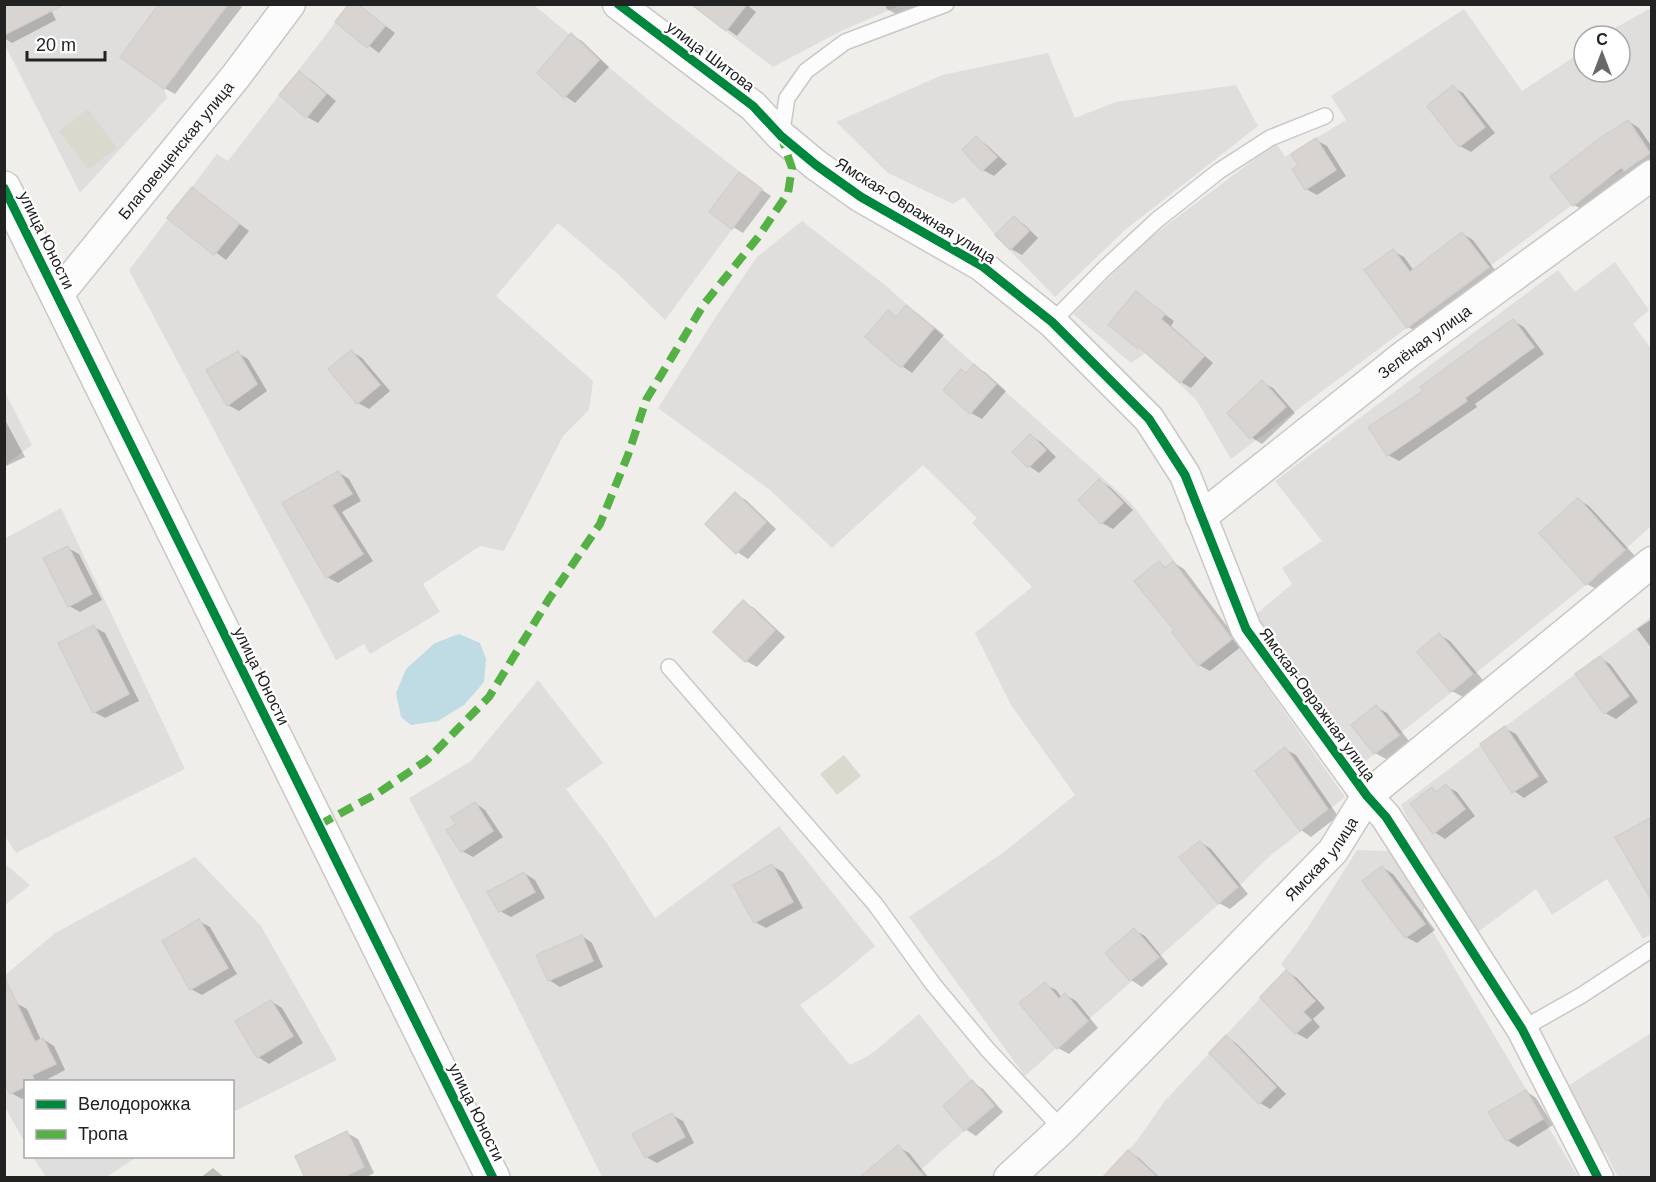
<svg xmlns="http://www.w3.org/2000/svg" width="1656" height="1182" viewBox="0 0 1656 1182" font-family="Arial,sans-serif">
  <style>
    .residential { fill: #dfdedc }
    .construction { fill: #d9d9cd }
    .water { fill: #bfdbe3 }
    .shadow { fill: #0003 }
    .building { fill: #d7d4d2; stroke: #d3d0cc; stroke-width: 1.5 }
    .lines { fill: none; stroke-linecap: round; stroke-linejoin: round }
    .service-casing { stroke: #c9c8c7; stroke-width: 18 }
    .minor-casing { stroke: #c9c8c7; stroke-width: 33 }
    .tertiary-casing { stroke: #c9c8c7; stroke-width: 36 }
    .service { stroke: #fdfcfc; stroke-width: 15 }
    .minor { stroke: #fdfcfc; stroke-width: 30 }
    .tertiary { stroke: #fdfcfc; stroke-width: 33 }
    .quiet { stroke: #55b145; stroke-width: 8; stroke-dasharray: 15 8; stroke-linecap: butt }
    .cycleway-casing { stroke: #fff; stroke-width: 13 }
    .cycleway { stroke: #00873e; stroke-width: 9 }
    .labels { text-anchor: middle; stroke-width: 4.5; stroke-linejoin: round; paint-order: stroke }
    .street-label { font-size: 16px; fill: #222; stroke: #fff }
  </style>
  <rect width="100%" height="100%" fill="#f0eeeb"/>
  <path class="residential" d="M5,5H228L164,89L167,98L80,193L5,45Z
    M349,5H534L658,108L762,189L665,320L619,275L558,223L496,296L593,381L589,410L563,436L504,551L480,546L423,584L440,612L370,654L364,644L336,660L129,270L217,154L228,161Z
    M691,5H901L841,31L773,67Z
    M1651,8V153L1600,184L1231,459L1197,401L1147,352L1131,363L1073,314L1143,243L1276,143L1285,157L1346,120L1331,96L1464,9L1522,91L1584,50V72H1620V36H1605L1604,34Z
    M1048,53L1075,118L1116,102L1236,85L1258,126L1125,230L1055,297L995,235L964,197L953,204L888,173L836,122L942,75Z
    M802,221L885,285L1131,503L1233,639L1345,797L1271,855L1238,887L1025,1076L909,917L1004,852L1075,795L1011,705L975,633L1032,587L972,523L977,518L923,465L832,548L770,490L658,408L717,315L757,257Z
    M1615,262L1649,310L1633,324L1651,349V526L1586,585L1363,763L1254,616L1292,584L1282,568L1322,541L1275,481L1558,270L1575,292Z
    M5,392L32,445L5,465H4Z
    M61,508L185,769L16,853L4,835V539Z
    M1651,617V934L1643,939L1607,879L1552,915L1536,889L1475,934L1421,847L1401,805Z
    M538,680L603,763L566,789L606,842L655,918L779,826L875,946L832,982L800,1005L850,1065L870,1055L919,1014L972,1080L964,1131L913,1177H602L510,992L409,798L471,761Z
    M1357,850L1388,851L1426,900L1423,915L1578,1177L1102,1178L1136,1142L1164,1102L1286,970L1281,964L1307,929Z
    M195,857L261,926L337,1060L233,1112L232,1082H26L25,1143L5,1107L4,976L55,933Z
    M5,864L30,885L5,905Z
    M1651,1033V1177H1618L1605,1152L1594,1155L1563,1089Z
    M33,1157H137L105,1178L46,1177Z"/>
  <path class="construction" d="M88,109L117,148L88,170L59,131Z
    M844,755L861,776L837,795L820,774Z"/>
  <path class="water" d="M459,634L480,643L486,659L484,682L464,705L438,721L411,725L401,717L396,693L406,669L435,643Z"/>
  <path class="shadow" d="M4,4H48L56,20L12,43L4,38Z
    M161,4H238L242,7L175,94L164,88Z
    M357,4L395,33L379,53L337,22Z
    M746,4L756,12L737,36L700,10Z
    M885,4H925L898,15L887,9Z
    M571,35L582,41L609,67L575,103L565,96Z
    M299,73L310,79L336,101L318,123L307,117L281,94Z
    M1453,87L1463,93L1495,133L1471,152L1460,146Z
    M1628,121L1639,128L1652,147V166L1585,211L1574,205Z
    M976,138L987,145L1007,164L994,176L983,170L964,150Z
    M1316,140L1327,146L1346,176L1317,195L1306,189Z
    M739,174L771,196L743,233L733,227Z
    M193,189L249,231L226,260L170,218Z
    M1014,218L1025,225L1038,238L1022,255L1011,249Z
    M1463,234L1473,240L1498,274L1419,333L1408,327L1366,270L1393,251L1404,257L1414,271Z
    M1136,293L1174,321L1171,326L1213,363L1191,388L1181,382L1148,353L1111,325Z
    M906,307L917,313L944,335L912,373L902,366L888,312L897,317Z
    M1513,321L1524,327L1544,354L1475,404L1477,407L1399,461L1388,455L1425,391Z
    M351,351L362,358L390,391L369,409L358,403Z
    M238,353L248,359L267,391L239,411L228,405Z
    M974,366L985,372L1006,391L982,419L971,413L945,390L967,374Z
    M1262,382L1273,388L1295,413L1262,444L1251,437Z
    M4,418L25,457L4,467Z
    M1031,436L1041,442L1056,457L1039,473L1029,466Z
    M338,472L349,479L361,501L342,512L373,561L338,583L327,577L284,503Z
    M1100,481L1110,487L1133,510L1113,529L1102,523L1080,500Z
    M735,494L746,500L776,529L748,559L737,552Z
    M1579,500L1589,506L1635,556L1598,590L1587,584Z
    M68,548L79,554L102,600L80,612L69,606Z
    M1159,563L1167,568L1174,563L1184,569L1242,646L1210,671L1199,665L1176,630Z
    M744,602L754,608L785,637L757,667L746,661Z
    M1652,619V649L1637,629Z
    M94,627L105,633L139,701L105,718L94,712Z
    M1440,635L1450,641L1483,680L1463,697L1452,691L1419,652Z
    M1600,658L1610,664L1638,702L1616,719L1605,713Z
    M1376,707L1387,713L1409,741L1386,759L1375,753Z
    M1505,728L1516,734L1548,782L1524,798L1514,791Z
    M1285,749L1296,755L1338,816L1311,837L1301,830Z
    M1446,786L1457,792L1475,816L1445,839L1434,832L1432,789L1438,792Z
    M475,803L485,810L503,837L473,857L462,851Z
    M1200,842L1211,849L1248,894L1230,909L1219,903Z
    M772,866L783,872L803,908L766,928L755,922Z
    M1382,867L1393,874L1435,930L1417,943L1406,937Z
    M524,873L535,880L545,898L511,917L500,911Z
    M199,921L210,927L237,974L202,995L191,989Z
    M1134,930L1145,936L1168,964L1142,987L1131,980L1108,953Z
    M582,936L592,943L603,967L560,987L549,980Z
    M1287,972L1297,978L1325,1008L1313,1019L1320,1027L1307,1039L1296,1033L1263,997Z
    M1045,984L1056,990L1062,998L1066,995L1076,1001L1098,1028L1069,1054L1058,1048Z
    M271,1001L282,1008L303,1043L269,1064L258,1057Z
    M16,1003L27,1009L41,1040L43,1039L54,1046L65,1070L42,1082H26V1097L22,1099L11,1093Z
    M1227,1037L1237,1044L1286,1094L1270,1109L1260,1103Z
    M972,1082L983,1089L1003,1112L976,1136L965,1129Z
    M1526,1091L1536,1098L1553,1125L1518,1147L1507,1140Z
    M672,1115L683,1121L694,1143L657,1163L646,1157Z
    M347,1133L358,1139L374,1173L365,1178H307Z
    M898,1147L909,1153L929,1178H882Z
    M1129,1152L1139,1158L1160,1178H1105Z
    M213,1168L225,1178H200Z"/>
  <path class="building" d="M4,4H65L4,35Z
    M159,4H228L164,89L120,57Z
    M349,4H358L385,26L367,48L335,22Z
    M691,4H747L726,31Z
    M571,33L599,60L564,98L537,73Z
    M299,71L326,94L306,118L279,95Z
    M1453,85L1485,127L1459,147L1427,106Z
    M1628,120L1650,153L1624,171L1622,167L1573,206L1550,177L1600,138Z
    M976,136L997,157L982,171L962,150Z
    M1316,138L1336,170L1305,190L1292,169L1298,165L1291,154Z
    M739,172L762,189L732,229L709,212Z
    M192,187L239,224L214,255L167,218Z
    M1014,216L1029,231L1010,250L995,235Z
    M1462,232L1489,267L1407,328L1364,270L1393,249L1410,272Z
    M1136,291L1165,314L1161,319L1204,356L1180,383L1138,346L1137,348L1108,325Z
    M906,305L934,328L901,368L865,337L888,310L896,317Z
    M1513,319L1534,347L1465,398L1467,401L1387,456L1368,427L1423,391L1420,387Z
    M351,350L380,385L357,404L328,369Z
    M238,351L257,384L227,406L206,370Z
    M974,364L996,384L970,414L943,390L961,369L966,373Z
    M1262,380L1286,407L1250,439L1227,413Z
    M1030,434L1046,450L1028,468L1012,452Z
    M338,471L352,494L332,505L363,554L326,578L282,503Z
    M1099,479L1123,503L1101,524L1078,500Z
    M735,492L766,522L736,554L705,524Z
    M1578,498L1625,550L1586,585L1539,533Z
    M68,546L92,594L68,607L43,558Z
    M1159,561L1165,568L1173,561L1232,639L1198,666L1172,632L1174,630L1134,581Z
    M743,600L775,630L745,662L713,632Z
    M94,625L129,694L93,713L58,643Z
    M1439,633L1473,674L1451,692L1417,652Z
    M1600,656L1629,696L1604,714L1575,674Z
    M1376,705L1399,735L1374,754L1351,725Z
    M1505,726L1538,776L1512,793L1480,744Z
    M1285,747L1328,809L1300,831L1255,771Z
    M1446,784L1465,809L1433,834L1410,804L1432,787L1436,792Z
    M475,802L493,831L461,852L446,830L456,824L451,817Z
    M1652,817V901L1615,837Z
    M1200,841L1238,887L1218,904L1179,857Z
    M772,864L793,902L754,923L733,885Z
    M1382,866L1425,924L1405,938L1362,881Z
    M524,872L535,892L499,912L487,892Z
    M199,919L228,968L190,990L162,941Z
    M1134,928L1159,957L1130,981L1105,953Z
    M582,935L593,961L548,981L536,955Z
    M1286,970L1315,1001L1303,1012L1311,1020L1295,1034L1260,997Z
    M4,976L35,1042L43,1038L56,1064L32,1075L35,1082H26V1086L10,1094L4,1082Z
    M1045,982L1059,999L1065,993L1088,1021L1057,1049L1019,1003Z
    M271,1000L293,1036L257,1058L235,1021Z
    M1226,1035L1276,1087L1259,1104L1209,1053Z
    M972,1080L994,1106L964,1131L943,1106Z
    M1526,1090L1543,1119L1506,1141L1488,1112Z
    M672,1113L685,1137L645,1158L632,1134Z
    M347,1131L364,1167L342,1178H305L295,1156Z
    M898,1145L925,1178H859Z
    M1128,1150L1158,1178H1102Z"/>
  <g class="lines">
    <g class="service-casing">
      <path id="service" d="M781,136L787,98L806,71L845,42L946,4
        M1052,322L1104,269L1157,220L1219,171L1270,138L1325,116
        M669,667L875,904L933,984L988,1050L1062,1129
        M1522,1029L1582,995L1652,949"/>
    </g>
    <g class="minor-casing">
      <g id="minor">
        <path d="M618,4L753,106L781,136L816,165L861,197L982,266L1052,322L1149,419L1185,475L1246,629L1367,796L1386,817L1522,1029L1598,1178"/>
        <path id="s1" d="M57,296L236,76L290,4"/>
        <path id="s2" d="M1201,517L1405,355L1652,175"/>
        <path id="s3" d="M1009,1178L1062,1129L1333,851L1367,796L1652,562"/>
      </g>
    </g>
    <g class="tertiary-casing">
      <path id="tertiary" d="M4,188L493,1178"/>
    </g>
    <use href="#service" class="service"/>
    <use href="#minor" class="minor"/>
    <use href="#tertiary" class="tertiary"/>
    <path class="quiet" d="M319,825L378,793L427,760L489,697L549,599L600,524L628,455L646,400L704,304L759,236L788,193L792,168L782,139"/>
    <g class="cycleway-casing">
      <path id="cycleway" d="M618,4L753,106L781,136L816,165L861,197L982,266L1052,322L1149,419L1185,475L1246,629L1367,796L1386,817L1522,1029L1598,1178
        M4,188L493,1178"/>
    </g>
    <use href="#cycleway" class="cycleway"/>
  </g>
  <g class="labels">
    <g class="street-label">
      <text transform="translate(711 56) rotate(37)" y="6">улица Шитова</text>
      <text dy="6" stroke="none"><textPath href="#s1" startOffset="188">Благовещенская улица</textPath></text>
      <text transform="translate(916 210) rotate(32)" y="6">Ямская-Овражная улица</text>
      <text transform="translate(47 240) rotate(64)" y="6">улица Юности</text>
      <text dy="6" stroke="none"><textPath href="#s2" startOffset="284">Зелёная улица</textPath></text>
      <text transform="translate(262 676) rotate(64)" y="6">улица Юности</text>
      <text transform="translate(1318 704) rotate(54)" y="6">Ямская-Овражная улица</text>
      <text dy="6" stroke="none"><textPath href="#s3" startOffset="447">Ямская улица</textPath></text>
      <text transform="translate(477 1112) rotate(64)" y="6">улица Юности</text>
    </g>
  </g>
  <rect width="1656" height="1182" fill="none" stroke="#222222" stroke-width="12"/>
  <rect x="24" y="1080" width="210" height="78" fill="#ffffff" stroke="#a7a7a7" stroke-width="1.5"/>
  <rect x="36" y="1100" width="30" height="9" fill="#00873e" stroke="#a7a7a7" stroke-width="1.5"/>
  <text x="78" y="1110" font-size="18" fill="#222222">Велодорожка</text>
  <rect x="36" y="1130" width="30" height="9" fill="#55b145" stroke="#a7a7a7" stroke-width="1.5"/>
  <text x="78" y="1140" font-size="18" fill="#222222">Тропа</text>
  <g transform="translate(1602 54)"><circle r="28" fill="#ffffff" stroke="#a7a7a7" stroke-width="1.5"/>
  <path d="M0-4.5L10 22L0 15L-10 22Z" fill="#6a6968"/>
  <text y="-9" font-size="16" font-weight="bold" text-anchor="middle" fill="#222222">С</text>
  </g>
  <path d="M27 51v9h78v-9" fill="none" stroke="#222222" stroke-width="3"/>
  <text x="36" y="51" font-size="18" fill="#222222" stroke="#ffffff" stroke-width="4.5" paint-order="stroke">20 m</text>
</svg>
